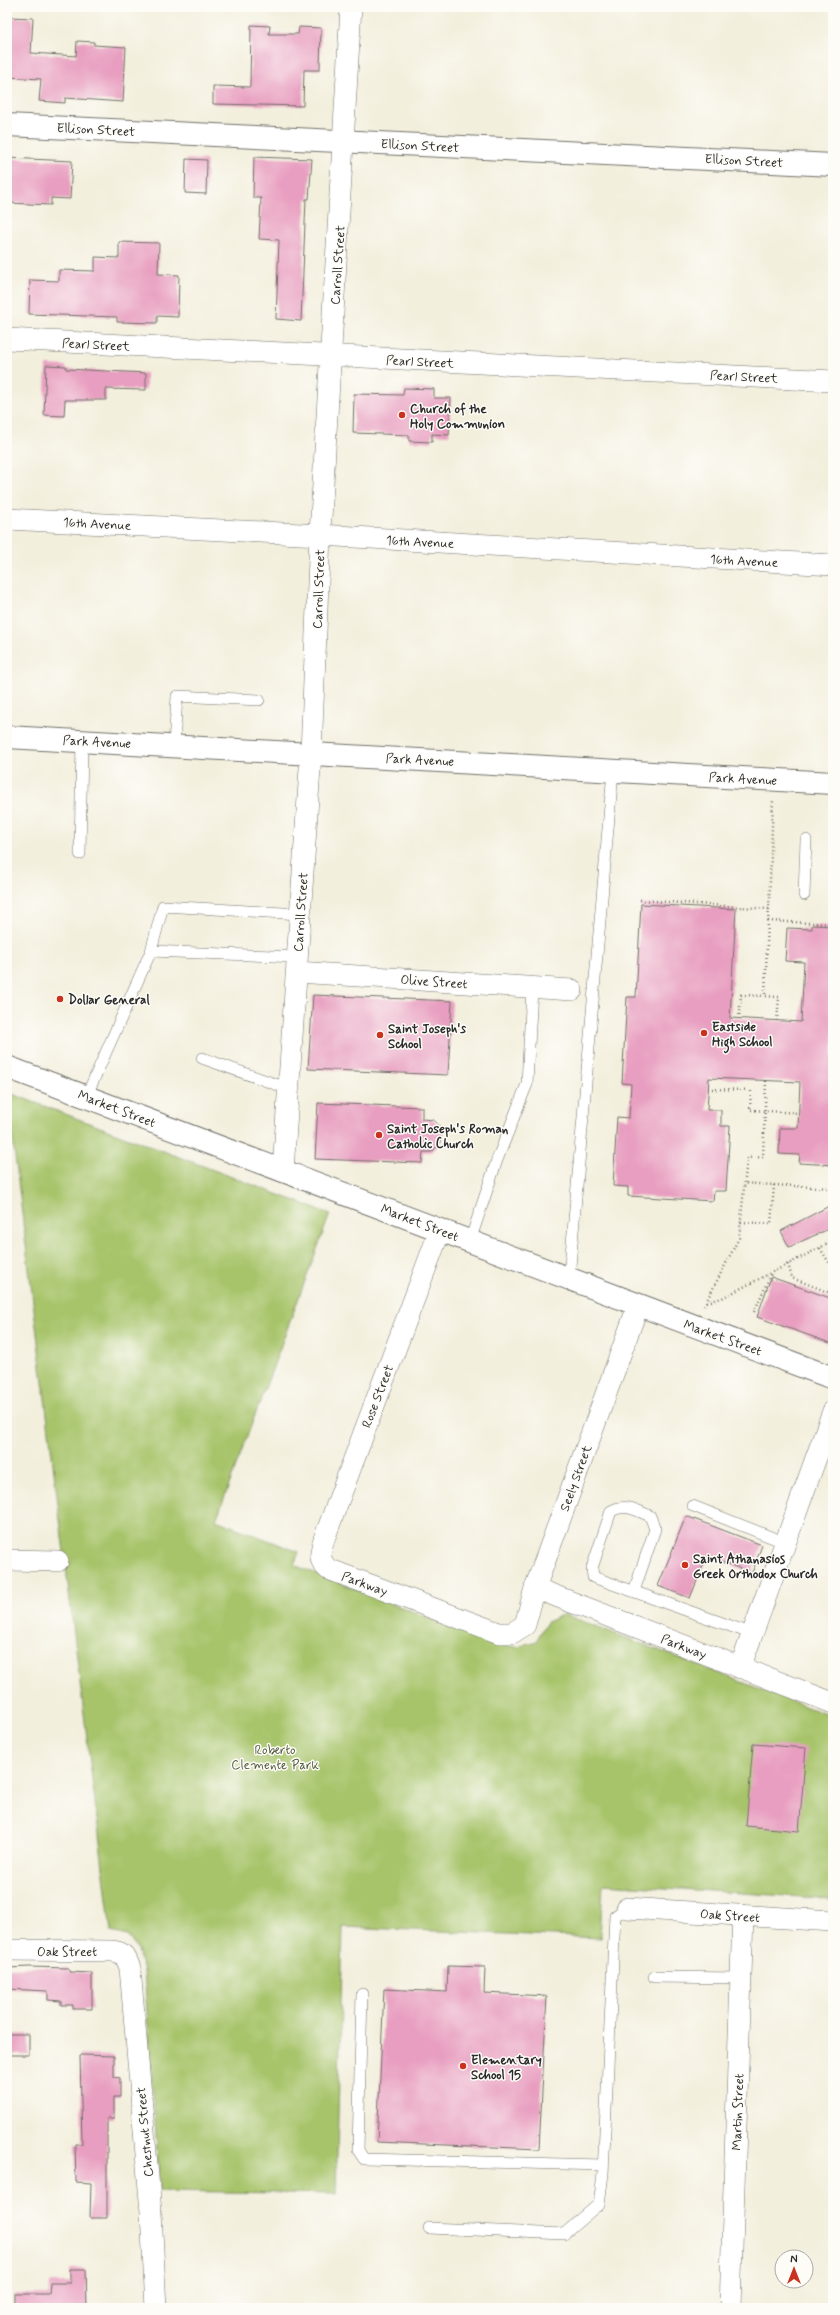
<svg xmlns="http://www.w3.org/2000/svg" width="840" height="2315" viewBox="0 0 840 2315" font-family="Mynerve,sans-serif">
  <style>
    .green { fill: #a7c46b; stroke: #69784b }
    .building { fill: #e89ec0 }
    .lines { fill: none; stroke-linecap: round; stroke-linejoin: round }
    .service-casing { stroke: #717069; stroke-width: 12 }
    .minor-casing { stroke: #717069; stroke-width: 22 }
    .tertiary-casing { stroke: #717069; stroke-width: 24 }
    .secondary-casing { stroke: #717069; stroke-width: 24 }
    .path { stroke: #717069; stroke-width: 2.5; stroke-dasharray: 1 3; stroke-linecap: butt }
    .service { stroke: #fff; stroke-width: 11 }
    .minor { stroke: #fff; stroke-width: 21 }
    .tertiary { stroke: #fff; stroke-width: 22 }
    .secondary { stroke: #fff; stroke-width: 22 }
    .poi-dot { fill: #c8321e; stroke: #fdfcf7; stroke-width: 1.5 }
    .labels { text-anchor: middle; stroke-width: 3; stroke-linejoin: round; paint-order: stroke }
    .street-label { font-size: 13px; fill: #2b2b2b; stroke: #fdfcf7 }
    .poi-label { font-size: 13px; font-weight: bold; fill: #2b2b2b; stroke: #fdfcf7; text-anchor: start }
    .park-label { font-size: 13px; fill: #50593e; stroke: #fdfcf7 }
  </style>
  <rect width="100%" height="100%" fill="#fdfcf7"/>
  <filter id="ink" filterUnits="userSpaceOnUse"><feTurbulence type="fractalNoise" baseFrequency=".025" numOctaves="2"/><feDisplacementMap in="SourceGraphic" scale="8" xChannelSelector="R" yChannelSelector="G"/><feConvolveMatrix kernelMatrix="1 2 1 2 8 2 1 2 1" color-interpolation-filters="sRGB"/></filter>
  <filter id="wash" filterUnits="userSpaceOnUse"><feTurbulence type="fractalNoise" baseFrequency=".012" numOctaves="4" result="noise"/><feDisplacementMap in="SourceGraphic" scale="16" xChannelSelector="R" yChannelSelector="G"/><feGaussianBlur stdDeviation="0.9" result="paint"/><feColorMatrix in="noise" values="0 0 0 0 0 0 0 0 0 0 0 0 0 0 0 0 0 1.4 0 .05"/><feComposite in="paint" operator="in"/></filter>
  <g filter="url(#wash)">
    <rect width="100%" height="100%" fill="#f3efdd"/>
    <path class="green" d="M7,1092L330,1214L216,1520L299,1552L294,1565L498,1645L518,1647L536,1641L547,1622L564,1614L833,1717V1899L603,1884L600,1938L343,1927L336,2194L160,2191L144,1971L135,1945L127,1936L111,1932Z"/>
    <g id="blocks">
      <path class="building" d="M8,17L33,18L31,53L76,56L77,41L94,42V45L126,47L123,102L65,98V103L39,101L41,79L7,77Z
        M251,25L270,26L269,34H298L299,27L321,28L320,70H304L303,106L213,104V86L250,87Z
        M254,157L312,159L309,199H306L301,321L276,319L279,240L259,239L261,198H253Z
        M7,158L72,161L70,199L51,198V205L7,203Z
        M186,159L207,160L206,194L185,193Z
        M119,242L159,243L158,274L179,275L178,317L157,316V323L117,322V317L29,314L30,280L59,281V270L95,271V257L119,258Z
        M46,365L66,366V369L146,373V390L106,389V400H65L64,416L44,415Z
        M404,388L434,389V398H451L449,435L432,434V442L409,441V435L353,433L354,394L403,395Z
        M641,904L736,909L730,1018L801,1022L804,962L785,961L787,928L812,929V925L833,926V1165L799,1163L800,1155L779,1154L780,1128H798L800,1082L709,1078L707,1110H721V1126H730L726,1191H714L713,1201L628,1196V1187L613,1186L617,1117L629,1118L631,1084L622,1083L627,997H636Z
        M313,995L452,1001L448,1075L308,1069Z
        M318,1103L422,1107V1119L434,1120L441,1128V1142L432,1152H423L422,1163L315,1159Z
        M833,1204V1227L789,1247L781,1231Z
        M771,1277L833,1299V1344L757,1317Z
        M686,1516L762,1545L752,1573L707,1556L690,1598L658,1586Z
        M753,1744L806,1748L799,1831L746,1826Z
        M448,1966L485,1967L484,1993L547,1996L539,2149L377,2142L384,1989L447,1992Z
        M29,1967L69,1968V1972L92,1973V2009H73V2005H61V2001L48,2000V1991L7,1989V1968Z
        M7,2034H29V2055H7Z
        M80,2055L114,2056V2077L120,2078V2097H114V2118H107V2218H90L91,2183L76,2182L75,2144H82Z
        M70,2269H86L87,2308H14V2294H49L50,2283H70Z"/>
    </g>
  </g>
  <g filter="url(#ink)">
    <use href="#blocks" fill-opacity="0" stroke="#717069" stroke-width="1"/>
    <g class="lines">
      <g class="service-casing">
        <path id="service" d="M174,745L177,696L259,700
          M80,854L82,741
          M804,895L806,840
          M151,951L297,957
          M202,1058L289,1089
          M86,1097L151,951L163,906L301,914
          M470,1241L497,1160L527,1084L532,988
          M569,1278L613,771
          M693,1506L786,1543
          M634,1591L655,1529L650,1516C636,1510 625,1503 611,1511L592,1568L593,1577L753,1634
          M654,1977L741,1978
          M362,1994L358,2150L364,2159L603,2165
          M429,2228L564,2234L599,2204L603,2174L615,1916L627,1908"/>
      </g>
      <g class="minor-casing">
        <path id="minor" d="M7,339L833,381
          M7,519L320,535L833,565
          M297,972L572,990
          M283,1171L311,753L320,535L351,7
          M440,1230L324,1539C321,1551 317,1560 328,1569L499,1633H512L525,1625L535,1588L638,1306
          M7,1560L58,1561
          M535,1588L833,1703
          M740,1668L833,1411
          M627,1908L833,1921
          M7,1950L112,1951C124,1952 126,1957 130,1968L151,2212L156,2308
          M730,2308L743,1915"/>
      </g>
      <g class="tertiary-casing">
        <path id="tertiary" d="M7,125L833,165"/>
      </g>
      <g class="secondary-casing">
        <path id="secondary" d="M7,737L833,783
          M7,1067L833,1378"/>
      </g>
      <path class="path" d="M640,900L769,909L773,800
        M769,909L768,921L833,924
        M768,921L765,996L779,997L777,1021
        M739,1019L741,995L765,996
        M708,1089L751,1090L750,1110L798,1113
        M774,1185L833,1188
        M741,1222L771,1224L774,1185L744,1183
        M820,1248L833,1269
        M788,1264L792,1278L833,1294
        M707,1302L722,1298L833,1241
        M704,1306L739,1238L747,1158L763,1157L766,1081
        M754,1312L771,1274"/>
      <use href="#service" class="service"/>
      <use href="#minor" class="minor"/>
      <use href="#tertiary" class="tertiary"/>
      <use href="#secondary" class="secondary"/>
    </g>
  </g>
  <g class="poi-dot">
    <circle cx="402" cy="415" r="4"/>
    <circle cx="60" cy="999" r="4"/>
    <circle cx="704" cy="1033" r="4"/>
    <circle cx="380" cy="1035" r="4"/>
    <circle cx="379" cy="1135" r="4"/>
    <circle cx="685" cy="1565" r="4"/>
    <circle cx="463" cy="2066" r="4"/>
  </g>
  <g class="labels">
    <g class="street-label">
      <text transform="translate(96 129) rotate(3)" y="5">Ellison Street</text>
      <text transform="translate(420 145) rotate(3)" y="5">Ellison Street</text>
      <text transform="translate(744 160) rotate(3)" y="5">Ellison Street</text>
      <text transform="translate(337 265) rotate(-86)" y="5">Carroll Street</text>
      <text transform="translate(96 344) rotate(3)" y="5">Pearl Street</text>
      <text transform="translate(420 361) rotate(3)" y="5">Pearl Street</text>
      <text transform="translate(744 376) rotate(3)" y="5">Pearl Street</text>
      <text transform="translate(97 523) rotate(3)" y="5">16th Avenue</text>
      <text transform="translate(420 541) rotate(3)" y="5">16th Avenue</text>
      <text transform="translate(744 560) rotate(3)" y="5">16th Avenue</text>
      <text transform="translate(318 589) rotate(-88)" y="5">Carroll Street</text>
      <text transform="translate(97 741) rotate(3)" y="5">Park Avenue</text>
      <text transform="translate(420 759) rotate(3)" y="5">Park Avenue</text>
      <text transform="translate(743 778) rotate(3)" y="5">Park Avenue</text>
      <text transform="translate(300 912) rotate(-86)" y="5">Carroll Street</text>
      <text transform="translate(434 981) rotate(4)" y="5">Olive Street</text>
      <text transform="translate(117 1108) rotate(21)" y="5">Market Street</text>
      <text transform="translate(420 1222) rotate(21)" y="5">Market Street</text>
      <text transform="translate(723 1337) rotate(20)" y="5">Market Street</text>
      <text transform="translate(377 1396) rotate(-69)" y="5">Rose Street</text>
      <text transform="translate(575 1478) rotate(-70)" y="5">Seely Street</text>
      <text transform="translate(365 1583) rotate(20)" y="5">Parkway</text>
      <text transform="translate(684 1646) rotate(21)" y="5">Parkway</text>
      <text transform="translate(730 1915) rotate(4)" y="5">Oak Street</text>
      <text x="67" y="1956">Oak Street</text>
      <text transform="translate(737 2112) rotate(-88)" y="5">Martin Street</text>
      <text transform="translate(144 2132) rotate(-95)" y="5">Chestnut Street</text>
    </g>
    <g class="poi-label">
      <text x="410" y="413">Church of the<tspan x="410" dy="15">Holy Communion</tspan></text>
      <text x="68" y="1004">Dollar General</text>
      <text x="712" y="1031">Eastside<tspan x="712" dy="15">High School</tspan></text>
      <text x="388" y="1033">Saint Joseph's<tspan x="388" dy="15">School</tspan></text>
      <text x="387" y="1133">Saint Joseph's Roman<tspan x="387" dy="15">Catholic Church</tspan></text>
      <text x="693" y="1563">Saint Athanasios<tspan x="693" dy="15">Greek Orthodox Church</tspan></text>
      <text x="471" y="2064">Elementary<tspan x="471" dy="15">School 15</tspan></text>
    </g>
    <g class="park-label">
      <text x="275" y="1754">Roberto<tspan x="275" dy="15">Clemente Park</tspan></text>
    </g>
  </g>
  <rect width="840" height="2315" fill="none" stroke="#fdfcf7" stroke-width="24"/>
  <g transform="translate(794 2269)"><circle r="19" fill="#fdfcf7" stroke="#a9a8a5"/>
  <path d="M0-3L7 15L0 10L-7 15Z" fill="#c8321e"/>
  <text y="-6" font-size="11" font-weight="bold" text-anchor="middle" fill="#2b2b2b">N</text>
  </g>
</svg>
